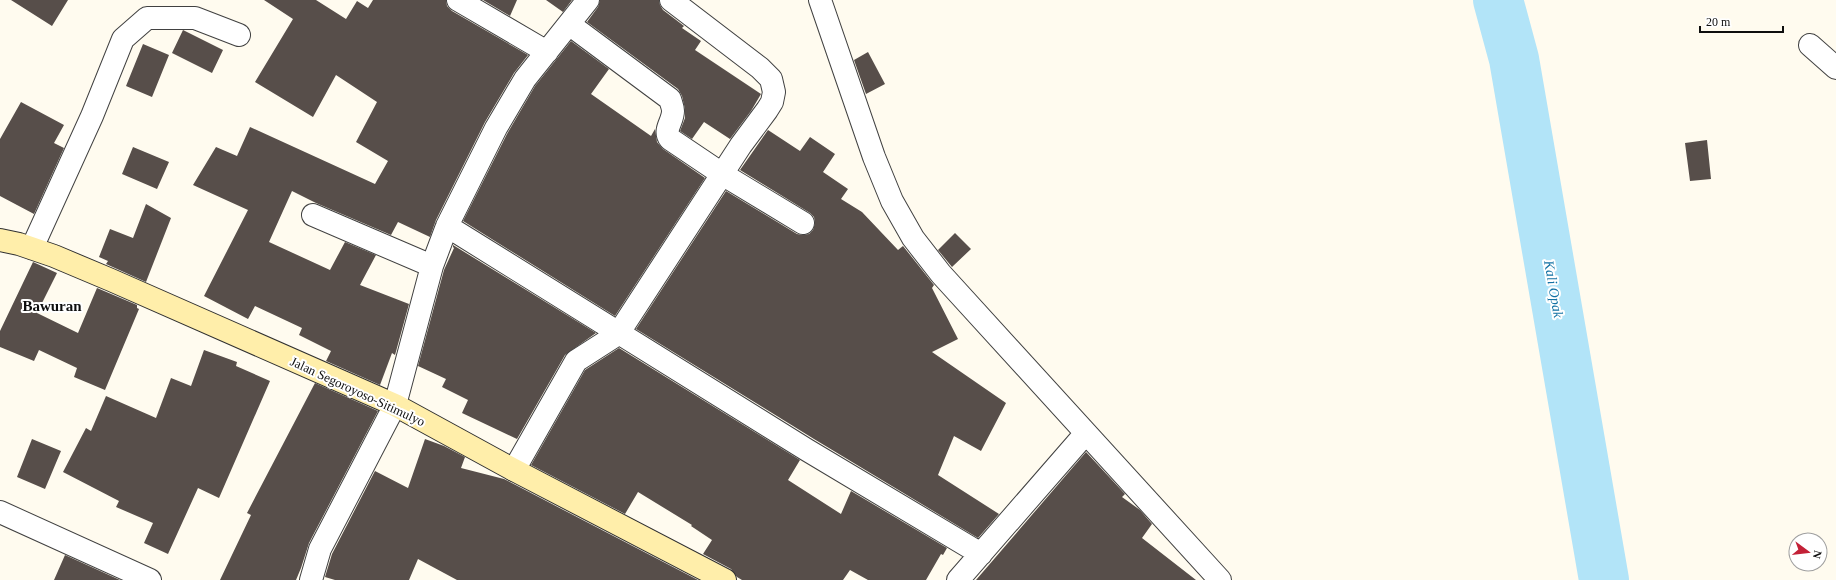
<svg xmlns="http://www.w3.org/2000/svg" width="1836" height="580" viewBox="0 0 1836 580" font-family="Georgia,serif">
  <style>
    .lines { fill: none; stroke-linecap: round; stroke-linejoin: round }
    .river { stroke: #b2e4f8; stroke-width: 50 }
    .building { fill: #574e4a }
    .minor-casing { stroke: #414141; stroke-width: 24 }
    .secondary-casing { stroke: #303030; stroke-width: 24 }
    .minor { stroke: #fff; stroke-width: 22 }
    .secondary { stroke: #fea; stroke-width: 22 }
    .labels { text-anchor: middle; stroke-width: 4; stroke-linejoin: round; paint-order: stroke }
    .street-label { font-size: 13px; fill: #0e0e0e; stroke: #fff }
    .water-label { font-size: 14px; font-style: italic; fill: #1372a4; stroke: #fff }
    .quarter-label { font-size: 15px; font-weight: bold; fill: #0e0e0e; stroke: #fff }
  </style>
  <rect width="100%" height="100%" fill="#fffbef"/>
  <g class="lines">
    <path class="river" d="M1498,0L1514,59L1604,580"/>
  </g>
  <path class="building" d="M11,0H68L52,26Z
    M264,0H316L346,19L357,1L368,8L373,0H446L447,6L452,11L528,55L514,73L485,122L436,220L430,237L398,222L391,235L316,203L292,191L269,242L330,270L345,242L376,255L360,285L409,304L395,355L392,353L380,385L326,361L331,351L299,335L302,328L255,306L248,319L204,296L248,210L193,185L216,147L237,156L250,127L375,184L388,161L356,142L377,102L336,75L313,117L255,82L293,19Z
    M483,0H517L510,16Z
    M546,0H572L563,12Z
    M600,0H659L660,5L663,10L684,26L682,28L701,41L695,50L761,94L751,111L730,139L704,122L692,139L680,131L685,118V109L682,96L678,89L587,22L598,7Z
    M183,30L223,50L212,73L172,53Z
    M571,41L609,69L591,94L651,136L655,129L657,142L663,149L705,178L615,316L463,221L507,134L535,86Z
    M143,44L169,55L152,97L126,86Z
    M868,52L885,84L866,94L854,60Z
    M21,102L64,125L54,143L64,148L34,214L0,196V139Z
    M768,130L800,151L810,137L835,154L823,172L848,189L841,199L862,212L898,250L903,246L934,285L932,288L958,339L932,352L1006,403L981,451L954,436L938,475L999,514L978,538L814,439L636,329L726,191L797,234L803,235L809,234L813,230L815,223L814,217L810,213L740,170Z
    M1707,140L1711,179L1690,181L1685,143Z
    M133,147L169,162L157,189L122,174Z
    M146,204L171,218L146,282L106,264L108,261L99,257L110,229L133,238Z
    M955,233L971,249L952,267L938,250Z
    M453,245L596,333L565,355L517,439L462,413L468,400L442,387L446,379L418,366L444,270L454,248L453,247Z
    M33,262L57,273L37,313L78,333L97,288L137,305V308L139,309L105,390L74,377L77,368L39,350L34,361L0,347V331Z
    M619,348L800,460L788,480L841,514L851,491L947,548L943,555L941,554L926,580H868L850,570L843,580H742L737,577L731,569L703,554L712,540L691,526L692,525L638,492L625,514L531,465L585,370Z
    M204,350L237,362L236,366L270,381L219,498L198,488L168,554L144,543L153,523L116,507L119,501L63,472L86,428L91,431L106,396L156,418L171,378L191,386Z
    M315,383L378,411L309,543L301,568L296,580H220L251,515L247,513Z
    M32,439L61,451L45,489L17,477Z
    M425,439L444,446L465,457L461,468L504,479L698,580H457L418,559L409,580H335L325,577L332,554L375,471L408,488Z
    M1086,452L1125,494L1122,497L1140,510L1152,524L1142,538L1196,580H976Z
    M65,555L120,580H54Z"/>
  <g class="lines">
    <g class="minor-casing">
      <path id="minor" d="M458,0L547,52
        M820,0L874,157L892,201L913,238L941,274L1220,580
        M569,24L670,99C671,103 673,107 673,111C673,122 663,130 670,139L722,174L803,223
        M1810,45L1836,68
        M313,215L432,266
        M447,226L807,450L981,554
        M32,248L92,116L123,39L147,18H195L239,35
        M514,470L576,361L618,334L741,145L767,110L772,102L774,92L771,79L760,68L671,0
        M0,512L150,580
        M311,580L320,549L395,405L432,266L447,226L496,128L525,79L588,0
        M958,580L1086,433"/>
    </g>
    <g class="secondary-casing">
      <path id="secondary" d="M0,240L19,244L54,256L111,280L395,405L514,470L725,580"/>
    </g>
    <use href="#minor" class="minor"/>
    <use href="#secondary" class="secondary"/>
  </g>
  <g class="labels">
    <g class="street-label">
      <text transform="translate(358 391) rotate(25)" y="5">Jalan Segoroyoso-Sitimulyo</text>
    </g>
    <g class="water-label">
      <text transform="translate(1554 289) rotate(80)" y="5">Kali Opak</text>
    </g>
    <g class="quarter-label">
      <text x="52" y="311">Bawuran</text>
    </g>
  </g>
  <g transform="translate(1808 552) rotate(105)"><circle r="19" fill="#ffffff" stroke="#9f9f9f"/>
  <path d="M0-3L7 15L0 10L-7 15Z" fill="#c32137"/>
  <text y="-6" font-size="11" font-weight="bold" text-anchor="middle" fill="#0e0e0e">N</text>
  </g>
  <path d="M1700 26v6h83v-6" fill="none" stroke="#0e0e0e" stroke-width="2"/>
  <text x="1706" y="26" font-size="12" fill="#0e0e0e" stroke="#ffffff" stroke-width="3" paint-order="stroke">20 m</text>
</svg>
